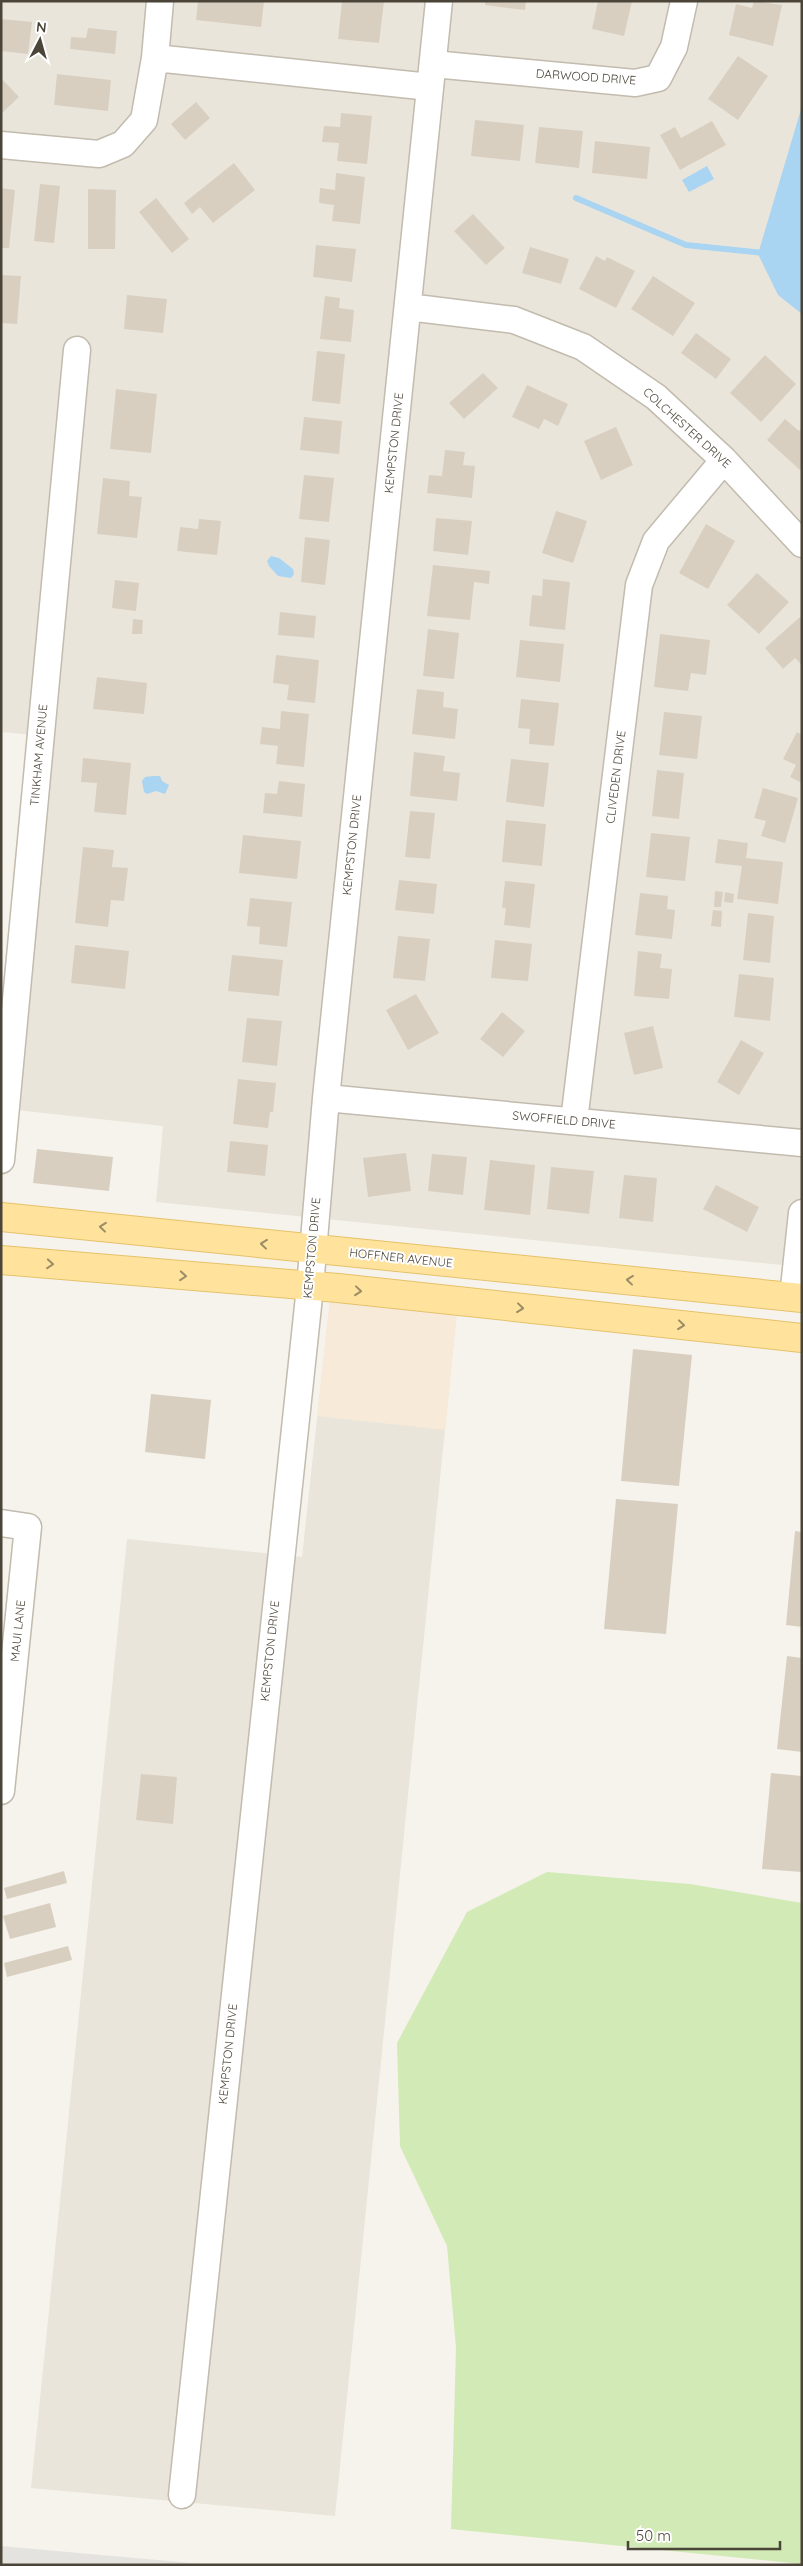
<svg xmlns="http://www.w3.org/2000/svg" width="803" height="2566" viewBox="0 0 803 2566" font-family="Quicksand,sans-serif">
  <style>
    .residential { fill: #eae5da }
    .commercial { fill: #f7ead8 }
    .green { fill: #d2eab5 }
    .parking { fill: #e5e3e0 }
    .water { fill: #a9d4f2 }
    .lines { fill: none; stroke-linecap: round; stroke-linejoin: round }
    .stream { stroke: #a9d4f2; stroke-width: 6 }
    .building { fill: #d8cfc1 }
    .minor-casing { stroke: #c2bbae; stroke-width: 29 }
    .major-casing { stroke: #e6c16a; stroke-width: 30 }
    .minor { stroke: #fff; stroke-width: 26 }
    .major { stroke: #ffe39c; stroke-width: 28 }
    .oneway { stroke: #9c8c66 }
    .labels { text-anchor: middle; stroke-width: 4; stroke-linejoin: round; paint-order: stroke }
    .street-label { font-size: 12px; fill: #4b4439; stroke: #fff }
  </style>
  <rect width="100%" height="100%" fill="#f6f3ec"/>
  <path class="residential" d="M1,1H802V1267L156,1202L163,1126L7,1109L44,736L1,732Z
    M330,1299L457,1311L335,2516L31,2488L127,1539L302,1557Z"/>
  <path class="commercial" d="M330,1299L457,1311L445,1430L317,1416Z"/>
  <path class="green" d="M547,1872L690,1884L802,1903V2564L451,2529L456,2348L447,2246L400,2146L397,2043L467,1912Z"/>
  <path class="parking" d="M1,2546L202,2564L1,2565Z"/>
  <path class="water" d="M802,106V314L778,295L758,254Z
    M707,166L714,179L689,192L682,180Z
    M271,556L279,558L293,569L294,574L291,578L278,576L269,566L267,561Z
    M153,776H160L162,781L169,785L165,794L156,791L147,794L144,792L142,781L145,777Z"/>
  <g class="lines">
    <path class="stream" d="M576,198L686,245L765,253"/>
  </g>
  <path class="building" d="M198,1H264L261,27L196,20Z
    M342,1H384L379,43L338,39Z
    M485,1H526L525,10L485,5Z
    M598,1H632L624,36L592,29Z
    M754,1L782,5L773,46L729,35L736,4L752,8Z
    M1,19L32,22L28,54L1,51Z
    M88,28L117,31L115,54L70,49L71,37L86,38Z
    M738,56L768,76L738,120L708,99Z
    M57,74L111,80L108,111L54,105Z
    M1,78L19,97L1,114Z
    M196,102L210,118L185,140L171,124Z
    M341,113L372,116L367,164L337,161L339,143L322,142L324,126L340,127Z
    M475,120L524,125L520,161L471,156Z
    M712,121L726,145L680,170L660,135L675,127L681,138Z
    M539,127L583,131L579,168L535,163Z
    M595,141L650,147L647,179L592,173Z
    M234,163L255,190L213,223L200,207L192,214L184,203Z
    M336,173L365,177L360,224L332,221L334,205L319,203L320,188L335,190Z
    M40,184L60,186L54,243L34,241Z
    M1,188L15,190L9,248H1Z
    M88,189L116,190L115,249H88Z
    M156,198L189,239L172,253L139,212Z
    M473,214L505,248L486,265L454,231Z
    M316,245L356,249L352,282L313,277Z
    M530,247L569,259L561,284L522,273Z
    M596,256L605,261L607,257L635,271L616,308L579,289Z
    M1,275L21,276L17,324L1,323Z
    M653,276L695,303L673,336L631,309Z
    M127,295L167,299L163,333L124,329Z
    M325,296L340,298L339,308L354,310L351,342L320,339Z
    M696,333L731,359L716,379L681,353Z
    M317,351L345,354L340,404L312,401Z
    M765,355L796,384L761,422L730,393Z
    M483,373L498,388L464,419L449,403Z
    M527,385L568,404L558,426L544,419L539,429L512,417Z
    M116,389L157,394L151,453L110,449Z
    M304,417L342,421L339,454L300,450Z
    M785,419L799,431L802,428V467L800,470L767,440Z
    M616,427L633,465L601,480L584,441Z
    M445,450L465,452L463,465L475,466L472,498L427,493L429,475L442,476Z
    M304,475L334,478L329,522L299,519Z
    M103,478L130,481L129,496L142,497L137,538L97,534Z
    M556,511L587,521L573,563L542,553Z
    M436,518L472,521L468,555L433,551Z
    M199,519L221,521L217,555L177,551L180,527L198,529Z
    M706,524L735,541L708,589L679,573Z
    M305,537L330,540L325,585L301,582Z
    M433,565L490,571L489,584L474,582L470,620L427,616Z
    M757,573L789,602L759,634L727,605Z
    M543,579L570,582L565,630L529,626L532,595L542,596Z
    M115,580L139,583L136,611L112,608Z
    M280,612L316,616L314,638L278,635Z
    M800,617L802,619V665L795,658L783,669L765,648Z
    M133,619L143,620L142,634H132Z
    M428,629L459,633L454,679L423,676Z
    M660,634L710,640L706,675L691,673L688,691L654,687Z
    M520,640L564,644L560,682L516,677Z
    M276,655L319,660L315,703L287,700L289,685L273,683Z
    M97,677L147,683L144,714L93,709Z
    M417,689L444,692L443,707L458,709L455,739L412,734Z
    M521,699L559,703L554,746L529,744L530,729L518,728Z
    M281,711L309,714L304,767L276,764L278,746L260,744L262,727L280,729Z
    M664,712L702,716L697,759L659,755Z
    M797,732L802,735V783L790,777L796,765L783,759Z
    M414,752L445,756L443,771L460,773L457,801L410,796Z
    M83,758L131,763L126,815L94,812L97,783L81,782Z
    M511,759L549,763L544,807L506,802Z
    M657,770L684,773L679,819L652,816Z
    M279,781L305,784L302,817L263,813L265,793L277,794Z
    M763,788L798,798L785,843L761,836L766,821L754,818Z
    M410,811L435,813L430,859L405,857Z
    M506,820L546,824L542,866L502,862Z
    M651,833L690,837L685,881L646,877Z
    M243,835L301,841L297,879L239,873Z
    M718,839L748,843L746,858L783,862L778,904L737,899L742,866L715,863Z
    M83,847L114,850L112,867L128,868L124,901L111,900L108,927L75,923Z
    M399,880L437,884L434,914L395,910Z
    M505,881L535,884L530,928L504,925L506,908H502Z
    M715,891L723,892L721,907H714Z
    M725,892L734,894L733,903L724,902Z
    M640,893L668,896L667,909L675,910L672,939L635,935Z
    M250,898L292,902L287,947L259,944L260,927L247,926Z
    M713,910L722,911L721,927L711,926Z
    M748,913L774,916L770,963L743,960Z
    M398,936L430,939L425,981L393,978Z
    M495,940L532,944L528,981L491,978Z
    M75,945L129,951L125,989L71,983Z
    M638,951L662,954L660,968L672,969L669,999L634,996Z
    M232,955L283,960L279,996L228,991Z
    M739,974L774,978L770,1021L734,1017Z
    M416,994L439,1033L408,1050L386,1010Z
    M502,1012L525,1031L503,1057L480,1039Z
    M247,1018L282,1021L277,1066L242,1062Z
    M653,1026L663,1068L634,1075L624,1033Z
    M741,1040L764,1053L739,1095L717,1082Z
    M238,1079L276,1083L273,1112H270L268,1128L233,1124Z
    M230,1141L268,1145L265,1176L227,1172Z
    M37,1149L113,1157L109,1191L33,1183Z
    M406,1153L411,1191L368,1197L363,1158Z
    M432,1154L467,1157L463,1195L428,1191Z
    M490,1160L535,1165L530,1215L484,1210Z
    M551,1167L594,1171L589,1214L547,1209Z
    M624,1175L657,1178L653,1222L619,1218Z
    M716,1185L759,1207L747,1232L703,1209Z
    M633,1349L692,1355L679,1486L621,1481Z
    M151,1394L211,1400L205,1459L145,1452Z
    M616,1499L678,1504L666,1634L604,1629Z
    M795,1531L802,1532V1627L786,1625Z
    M787,1656L802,1658V1752L777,1749Z
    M771,1773L802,1776V1872L762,1869Z
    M141,1774L177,1777L173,1824L136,1820Z
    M64,1871L67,1883L7,1899L4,1888Z
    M50,1903L56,1927L10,1939L3,1916Z
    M68,1946L72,1960L7,1977L4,1963Z"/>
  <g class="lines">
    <g class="minor-casing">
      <path id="minor" d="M155,58L430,87
        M433,64L635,83L658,78L674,47L684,1
        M1,145L99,154L123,144L144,120L155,58L160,1
        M408,307L514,320L583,347L656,397L724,460L802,544
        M326,1098L802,1143
        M574,1121L639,585L656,541L724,460
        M1,1160L77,350
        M793,1297L802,1213
        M1,1523L28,1527L1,1791
        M182,2495L310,1287L326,1098L439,1"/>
    </g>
    <g class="major-casing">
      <path id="major" d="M1,1217L802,1298
        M1,1260L338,1288L802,1338"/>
    </g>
    <use href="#minor" class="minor"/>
    <use href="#major" class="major"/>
  </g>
  <defs><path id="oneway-chevron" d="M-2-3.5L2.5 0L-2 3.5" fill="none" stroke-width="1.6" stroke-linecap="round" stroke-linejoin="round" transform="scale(1.25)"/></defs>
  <g class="oneway">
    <use href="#oneway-chevron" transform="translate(103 1227) rotate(-174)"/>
    <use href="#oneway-chevron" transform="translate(264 1244) rotate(-174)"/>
    <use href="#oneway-chevron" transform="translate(50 1264) rotate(5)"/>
    <use href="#oneway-chevron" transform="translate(183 1276) rotate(5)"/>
    <use href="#oneway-chevron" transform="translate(630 1280) rotate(-174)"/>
    <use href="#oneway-chevron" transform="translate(358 1291) rotate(6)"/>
    <use href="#oneway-chevron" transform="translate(520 1308) rotate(6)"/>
    <use href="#oneway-chevron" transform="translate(681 1325) rotate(6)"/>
  </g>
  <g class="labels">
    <g class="street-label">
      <text transform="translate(586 77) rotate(4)" y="4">DARWOOD DRIVE</text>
      <text transform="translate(687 428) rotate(42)" y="4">COLCHESTER DRIVE</text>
      <text transform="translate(394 443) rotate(-84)" y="4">KEMPSTON DRIVE</text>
      <text transform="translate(39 755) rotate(-85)" y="4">TINKHAM AVENUE</text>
      <text transform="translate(616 777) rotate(-83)" y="4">CLIVEDEN DRIVE</text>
      <text transform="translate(352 845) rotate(-84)" y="4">KEMPSTON DRIVE</text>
      <text transform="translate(564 1120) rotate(5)" y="4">SWOFFIELD DRIVE</text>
      <text transform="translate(312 1248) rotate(-85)" y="4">KEMPSTON DRIVE</text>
      <text transform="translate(401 1258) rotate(6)" y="4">HOFFNER AVENUE</text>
      <text transform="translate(18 1631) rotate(-84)" y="4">MAUI LANE</text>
      <text transform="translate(270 1651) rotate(-84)" y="4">KEMPSTON DRIVE</text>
      <text transform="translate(228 2054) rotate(-84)" y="4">KEMPSTON DRIVE</text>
    </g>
  </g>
  <rect width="803" height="2566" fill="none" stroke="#4b4439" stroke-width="5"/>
  <g transform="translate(40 40) rotate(6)" stroke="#ffffff" stroke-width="4" paint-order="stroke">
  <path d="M0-4L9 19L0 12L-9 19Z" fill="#4b4439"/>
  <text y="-8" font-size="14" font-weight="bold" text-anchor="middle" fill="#4b4439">N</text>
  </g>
  <path d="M628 2541v8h152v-8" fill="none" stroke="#4b4439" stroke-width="2.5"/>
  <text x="636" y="2541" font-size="15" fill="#4b4439" stroke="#ffffff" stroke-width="4" paint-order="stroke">50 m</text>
</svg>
